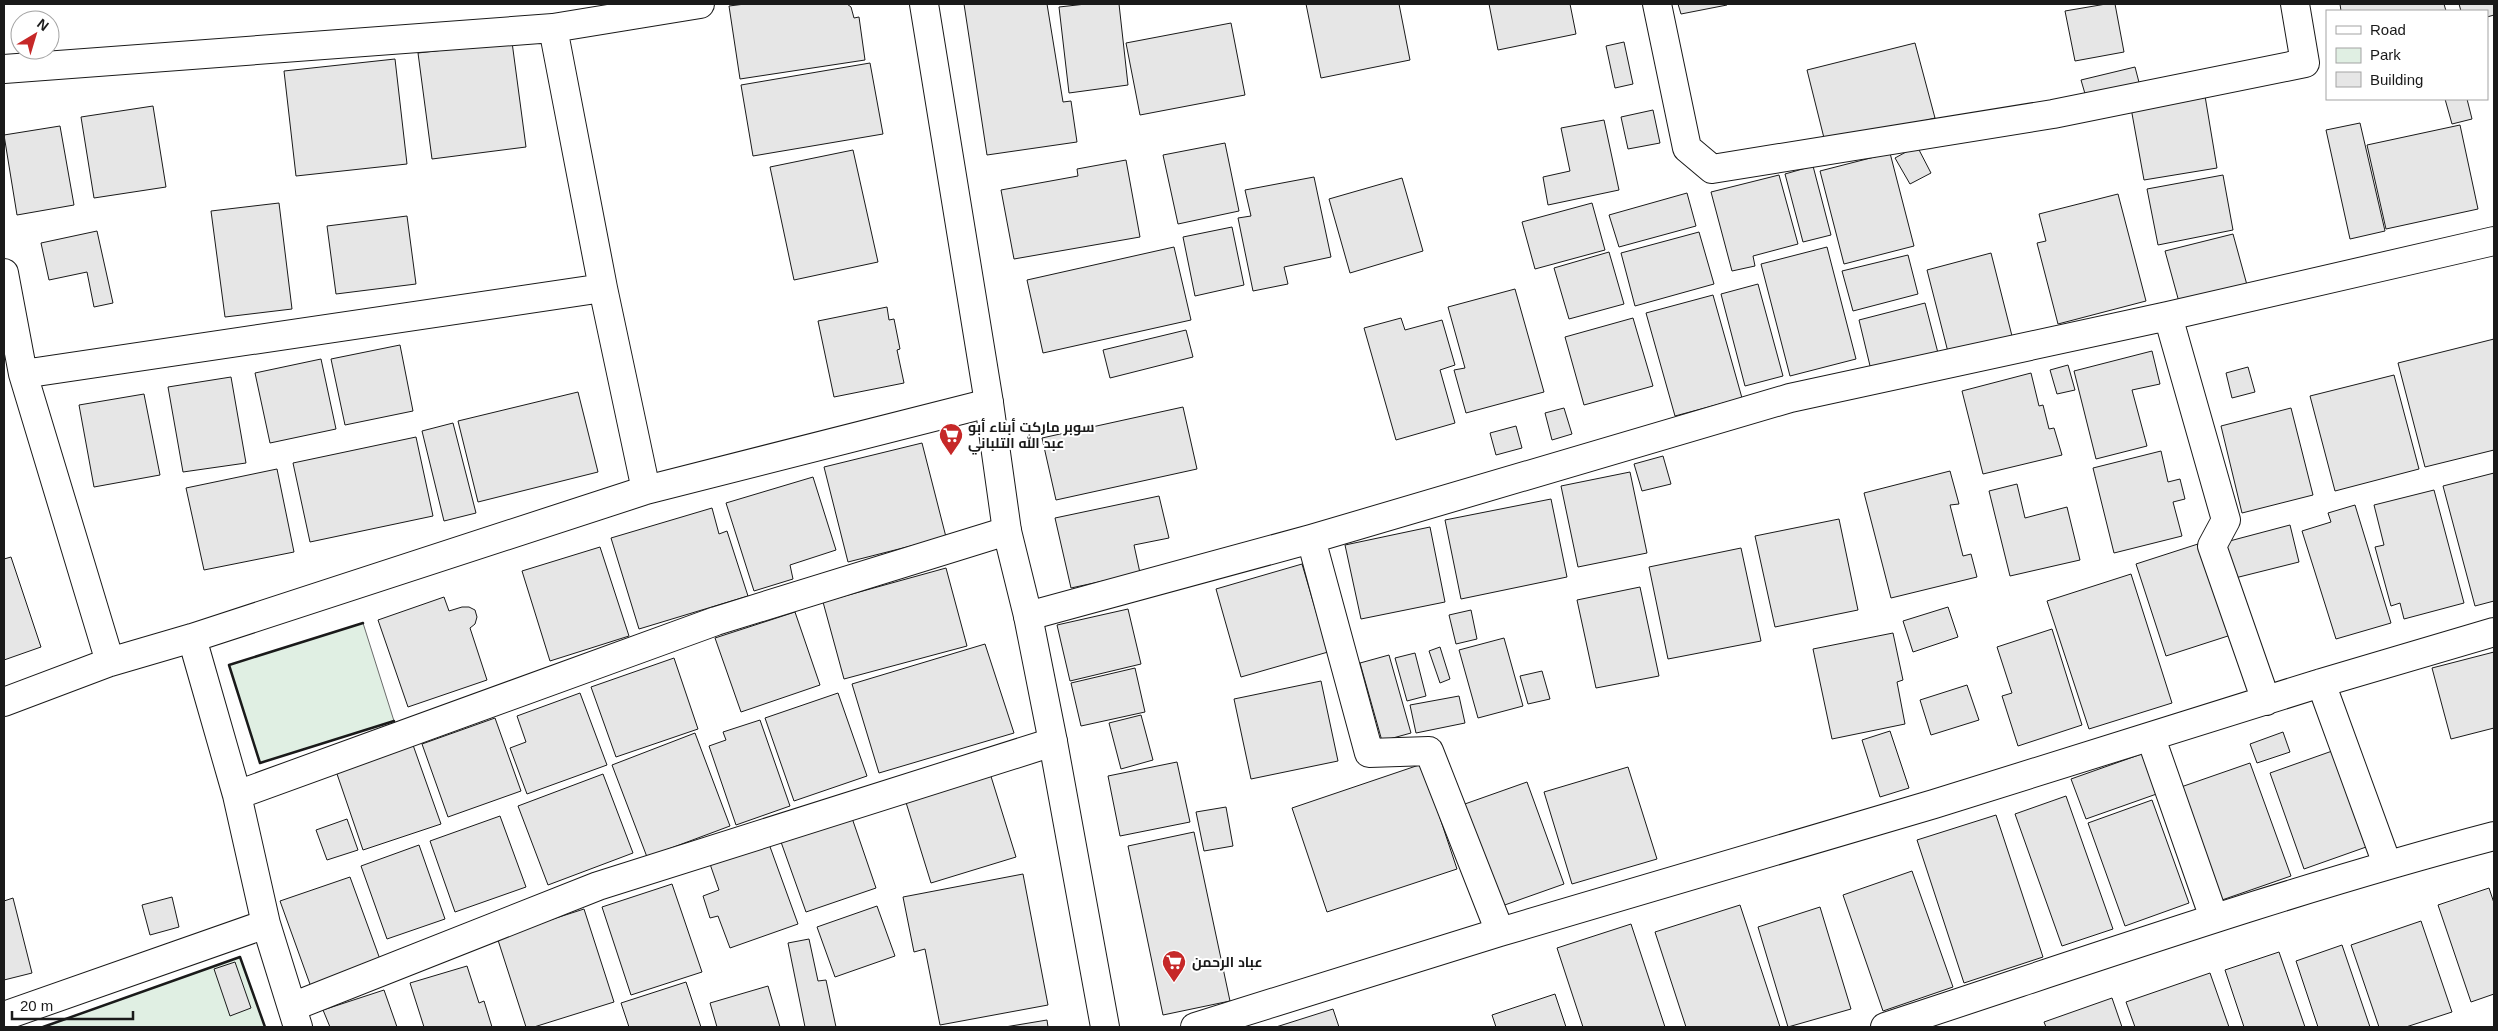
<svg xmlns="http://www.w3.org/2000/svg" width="2498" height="1031" viewBox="0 0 2498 1031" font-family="Helvetica,Cairo,sans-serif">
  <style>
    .green { fill: #e0efe3; stroke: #6a6a6a }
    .building { fill: #e6e6e6; stroke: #1a1a1a }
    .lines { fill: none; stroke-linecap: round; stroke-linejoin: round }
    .street-casing { stroke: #1a1a1a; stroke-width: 30 }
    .secondary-casing { stroke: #1a1a1a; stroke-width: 30 }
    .street { stroke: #fff; stroke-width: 28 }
    .secondary { stroke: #fff; stroke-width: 28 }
    .wall { stroke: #1a1a1a; stroke-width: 2.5 }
    .labels { text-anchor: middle; stroke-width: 4; stroke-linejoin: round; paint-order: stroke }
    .poi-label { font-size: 14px; font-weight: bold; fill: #1a1a1a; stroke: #fff; text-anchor: start }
  </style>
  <rect width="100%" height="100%" fill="#fff"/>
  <path class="green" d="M363,623L394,721L260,763L229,665Z
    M240,957L265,1027H43Z"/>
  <path class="building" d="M745,4H847L851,7L854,18L859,17L865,60L740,79L729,6Z
    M964,4H1047L1063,102L1071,101L1077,142L987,155Z
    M1086,4H1119L1128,85L1069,93L1059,7Z
    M1306,4H1399L1410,60L1321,78Z
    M1489,4H1570L1576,34L1498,50Z
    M1678,4H1727V5L1681,14Z
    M2106,4H2115L2124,52L2075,61L2065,11Z
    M2340,4H2444L2446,11H2341Z
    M2459,4H2494V15L2487,17V11H2461Z
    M1231,23L1245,95L1140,115L1126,43Z
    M512,42L526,147L432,159L418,53Z
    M1624,42L1633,84L1615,88L1606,46Z
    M1915,43L1935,118L1826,146L1807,70Z
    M395,59L407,164L296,176L284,71Z
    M870,63L883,134L753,156L741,85Z
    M2135,67L2141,90L2088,104L2081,80Z
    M2205,96L2217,168L2144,180L2131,108Z
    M2445,99H2467L2472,119L2452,124Z
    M153,106L166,187L94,198L81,117Z
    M1653,110L1660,143L1628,149L1621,117Z
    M1604,120L1619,190L1548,205L1543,177L1570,171L1561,128Z
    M2360,123L2385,231L2350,239L2326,130Z
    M2460,125L2478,209L2386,229L2367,145Z
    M60,126L74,205L17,215L4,135Z
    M1225,143L1239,211L1178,224L1163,155Z
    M1917,146L1931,173L1910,184L1895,158Z
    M853,150L878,262L794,280L770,167Z
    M1890,153L1914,246L1844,264L1820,171Z
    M1126,160L1140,237L1014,259L1001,190L1078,176L1077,169Z
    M1813,166L1831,235L1803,242L1785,174Z
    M1779,175L1798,244L1753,256L1755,266L1732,271L1711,192Z
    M2223,175L2233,230L2158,245L2147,189Z
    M1314,177L1331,257L1284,267L1288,284L1253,291L1238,218L1251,216L1245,190Z
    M1402,178L1423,251L1350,273L1329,199Z
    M1687,193L1696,226L1619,247L1609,215Z
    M2118,194L2146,301L2058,324L2037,243L2046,241L2039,214Z
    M279,203L292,309L225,317L211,211Z
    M1592,203L1605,250L1535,269L1522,222Z
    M407,216L416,284L336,294L327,226Z
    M1232,227L1244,285L1195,296L1183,237Z
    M97,231L113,303L94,307L87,272L49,280L41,243Z
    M1699,232L1714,284L1635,306L1621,253Z
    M2233,234L2247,285L2179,302L2165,251Z
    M1174,247L1191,320L1043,353L1027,280Z
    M1827,247L1856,359L1790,376L1761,264Z
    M1609,252L1624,304L1569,319L1554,268Z
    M1991,253L2012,336L1948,352L1927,270Z
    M1908,255L1918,294L1853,311L1842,271Z
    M1758,284L1783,376L1745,386L1721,294Z
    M1515,289L1544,392L1466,413L1454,370L1465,368L1448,307Z
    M1713,295L1742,398L1675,416L1646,313Z
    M1925,303L1938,353L1871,370L1859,320Z
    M887,307L889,320L894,319L900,349L897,350L904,383L834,397L818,321Z
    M1401,318L1405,330L1442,320L1455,365L1440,370L1455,423L1396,440L1364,328Z
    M1633,318L1653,386L1584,405L1565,337Z
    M1186,330L1193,357L1110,378L1103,350Z
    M2494,339V450L2425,467L2398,363Z
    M400,345L413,411L345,425L331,359Z
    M2152,351L2160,384L2132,390L2147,446L2096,459L2074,371Z
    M321,359L336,429L270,443L255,373Z
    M2068,365L2075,390L2057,394L2050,370Z
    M2248,367L2255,392L2232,398L2226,373Z
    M2031,373L2039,406L2043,405L2049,429L2054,428L2062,455L1983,474L1962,391Z
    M2394,375L2419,469L2335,491L2310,396Z
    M231,377L246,463L183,472L168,387Z
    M578,392L598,472L478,502L458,421Z
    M144,394L160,475L94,487L79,405Z
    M1183,407L1197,469L1056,500L1042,438Z
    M1564,408L1572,434L1552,440L1545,413Z
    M2291,408L2313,495L2242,513L2221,426Z
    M453,423L476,513L444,521L422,431Z
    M1516,426L1522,448L1496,455L1490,433Z
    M416,437L433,516L310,542L293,463Z
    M922,443L946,537L848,562L824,467Z
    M2161,451L2168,482L2180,479L2185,499L2173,502L2182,536L2114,553L2093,468Z
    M1663,456L1671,484L1642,491L1634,464Z
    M277,469L294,552L204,570L186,488Z
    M1950,471L1959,504L1950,505L1963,556L1971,554L1977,577L1891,598L1864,493Z
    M1630,472L1647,553L1578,567L1561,486Z
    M2494,473V601L2475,606L2443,486Z
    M813,477L836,550L790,565L793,579L754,591L726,503Z
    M2017,484L2025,518L2067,507L2080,560L2010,576L1989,491Z
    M2434,490L2464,603L2404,619L2400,603L2391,606L2375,547L2384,545L2374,505Z
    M1159,496L1169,538L1134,545L1140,573L1071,588L1055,518Z
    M1551,499L1567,577L1461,599L1445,520Z
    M2355,505L2391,623L2336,639L2302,531L2331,522L2328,513Z
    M712,508L719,534L727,531L748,596L639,629L611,538Z
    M1839,519L1858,610L1775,627L1755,536Z
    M2290,525L2299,562L2231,579L2222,543Z
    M1430,527L1445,602L1361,619L1345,545Z
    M2201,543L2231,635L2166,656L2136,564Z
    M600,547L629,636L550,661L522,571Z
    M1741,548L1761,641L1668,659L1649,567Z
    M11,557L41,647L4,660V559Z
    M1302,564L1328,652L1241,677L1216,589Z
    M946,568L967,646L844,679L823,602Z
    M2131,574L2172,703L2089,729L2047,601Z
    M1640,587L1659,676L1596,688L1577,600Z
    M444,597L449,611L462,607H469L475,610L477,617L475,624L470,628L487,680L408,707L378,620Z
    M1948,607L1958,637L1913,652L1903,621Z
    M1128,609L1141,664L1070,681L1057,625Z
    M1471,610L1477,639L1456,644L1449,615Z
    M795,612L820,685L741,712L715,638Z
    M2052,629L2082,725L2018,746L2002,696L2012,693L1997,647Z
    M1893,633L1903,680L1897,682L1905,724L1832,739L1813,649Z
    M1504,638L1523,706L1478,718L1459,650Z
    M985,644L1014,733L879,773L852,684Z
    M1440,647L1450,679L1440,683L1429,651Z
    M2494,652V728L2451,739L2432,668Z
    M1415,653L1426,696L1407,701L1395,658Z
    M1389,655L1411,733L1382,741L1360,663Z
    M674,658L698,729L616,757L591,687Z
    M1135,668L1145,712L1081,726L1071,683Z
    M1542,671L1550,699L1528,704L1520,676Z
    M1321,681L1338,761L1251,779L1234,699Z
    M1967,685L1979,720L1931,735L1920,700Z
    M580,693L607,765L527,794L510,748L526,742L517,716Z
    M838,693L867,776L794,801L765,718Z
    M1459,696L1465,723L1416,733L1410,705Z
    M1141,715L1153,760L1121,769L1109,723Z
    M495,718L521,791L448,817L422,744Z
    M760,720L790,806L736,825L709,746L726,740L723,732Z
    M1890,731L1909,788L1880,797L1862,740Z
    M2283,732L2290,752L2257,763L2250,744Z
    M695,733L730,826L647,857L612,765Z
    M413,745L441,824L363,850L336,771Z
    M2335,750L2369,846L2304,869L2270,773Z
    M2150,751L2165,791L2086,819L2071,779Z
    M1177,762L1190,822L1120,836L1108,776Z
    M2250,763L2291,876L2222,900L2181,787Z
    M1422,764L1457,869L1327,912L1292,808Z
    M1628,767L1657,859L1572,884L1544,792Z
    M989,770L1016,857L931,883L904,796Z
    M603,774L633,853L548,885L518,806Z
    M1527,782L1564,884L1499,907L1462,805Z
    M2066,796L2113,929L2062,946L2015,814Z
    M2152,800L2189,903L2125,926L2088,823Z
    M1226,807L1233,846L1204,851L1196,812Z
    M1996,815L2043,957L1964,983L1917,840Z
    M500,816L526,887L455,912L430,841Z
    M852,818L876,888L806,912L781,842Z
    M347,819L358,850L327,860L316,830Z
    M1194,832L1230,1001L1163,1015L1128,846Z
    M769,844L798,924L730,948L718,916L710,918L703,896L719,890L710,864Z
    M419,845L445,919L387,939L361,866Z
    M1912,871L1953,987L1883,1011L1843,895Z
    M1023,874L1048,1005L940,1025L925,949L914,952L903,897Z
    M350,877L381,962L311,987L280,901Z
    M672,884L702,972L631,995L602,907Z
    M2489,888L2494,903V994L2471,1002L2438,905Z
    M172,897L179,927L150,935L142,905Z
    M13,898L32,973L4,980V901Z
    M1740,905L1780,1027H1686L1655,932Z
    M877,906L895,956L835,977L817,927Z
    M1820,907L1851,1009L1788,1027L1758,927Z
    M584,909L614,1002L534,1027H526L497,937Z
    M2421,921L2452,1012L2406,1027H2379L2351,945Z
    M1631,924L1665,1027H1583L1557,948Z
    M809,939L818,981L826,980L836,1027H805L788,943Z
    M2342,945L2370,1027H2318L2296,961Z
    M2279,952L2305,1027H2244L2225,970Z
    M235,962L251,1008L230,1016L214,969Z
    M467,966L479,1003L484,1001L492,1027H424L410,983Z
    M2210,973L2229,1027H2135L2126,1002Z
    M686,982L701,1027H629L621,1003Z
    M768,986L780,1027H717L710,1003Z
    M384,990L397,1027H330L323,1010Z
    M1555,994L1566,1027H1496L1492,1015Z
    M2112,998L2122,1027H2046L2044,1022Z
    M1333,1009L1339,1027H1276Z
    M1047,1020L1048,1027H1005Z"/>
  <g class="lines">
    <g class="street-casing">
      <path id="street" d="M1657,4L1687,148L1712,169L2053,114L2305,63L2295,4
        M553,28L603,288L646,490
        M4,69L553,28L700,4
        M4,273L23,374L110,662
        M2168,316L2226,520L2212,546L2266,701
        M23,374L603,288
        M1311,539L1369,753L1429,751L1500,932
        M1028,616L1311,539L1790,398L2168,316L2494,241
        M192,638L237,795L266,924L298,1027
        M2321,683L2387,864
        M4,702L110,662L192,638L646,490L989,403
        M2151,738L2214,918
        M237,795L716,621L1007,531
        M292,1007L598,886L1053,742
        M4,1016L266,924
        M1195,1027L1500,932L1934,804L2321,683L2494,632
        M1885,1027C2087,961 2288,890 2494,836"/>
    </g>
    <g class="secondary-casing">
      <path id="secondary" d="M924,4L989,403L1007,531L1028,616L1053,742L1105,1027"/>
    </g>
    <use href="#street" class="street"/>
    <use href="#secondary" class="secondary"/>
    <path class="wall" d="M363,623L229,665L260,763L394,721
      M43,1027L240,957L265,1027"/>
  </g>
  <defs>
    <g id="supermarket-pin" transform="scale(1.25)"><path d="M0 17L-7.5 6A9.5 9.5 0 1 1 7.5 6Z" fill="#c62828" stroke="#fff"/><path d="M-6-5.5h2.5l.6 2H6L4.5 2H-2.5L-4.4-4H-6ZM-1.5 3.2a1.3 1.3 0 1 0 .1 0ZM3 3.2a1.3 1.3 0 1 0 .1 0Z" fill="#fff"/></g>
  </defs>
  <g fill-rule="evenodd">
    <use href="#supermarket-pin" x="951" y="435"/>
    <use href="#supermarket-pin" x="1174" y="962"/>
  </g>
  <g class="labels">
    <g class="poi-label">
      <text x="968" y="432">سوبر ماركت أبناء أبو<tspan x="968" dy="16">عبد الله التلباني</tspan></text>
      <text x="1192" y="967">عباد الرحمن</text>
    </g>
  </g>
  <rect width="2498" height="1031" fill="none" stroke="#1a1a1a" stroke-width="10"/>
  <rect x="2326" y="10" width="162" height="90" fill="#ffffff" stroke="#a3a3a3"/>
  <rect x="2336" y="26" width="25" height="8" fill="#ffffff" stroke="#a3a3a3"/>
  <text x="2370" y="35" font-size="15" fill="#1a1a1a">Road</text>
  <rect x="2336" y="48" width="25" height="15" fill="#e0efe3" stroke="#a3a3a3"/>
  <text x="2370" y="60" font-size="15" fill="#1a1a1a">Park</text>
  <rect x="2336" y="72" width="25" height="15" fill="#e6e6e6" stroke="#a3a3a3"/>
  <text x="2370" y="85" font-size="15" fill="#1a1a1a">Building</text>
  <g transform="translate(35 35) rotate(38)"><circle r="24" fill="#ffffff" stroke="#a3a3a3"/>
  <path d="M0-4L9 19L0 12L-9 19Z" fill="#c62828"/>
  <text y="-8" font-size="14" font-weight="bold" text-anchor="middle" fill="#1a1a1a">N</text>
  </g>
  <path d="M12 1011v8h121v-8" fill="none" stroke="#1a1a1a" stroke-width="2.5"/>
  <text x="20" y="1011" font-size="15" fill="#1a1a1a" stroke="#ffffff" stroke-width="4" paint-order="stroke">20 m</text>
</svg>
